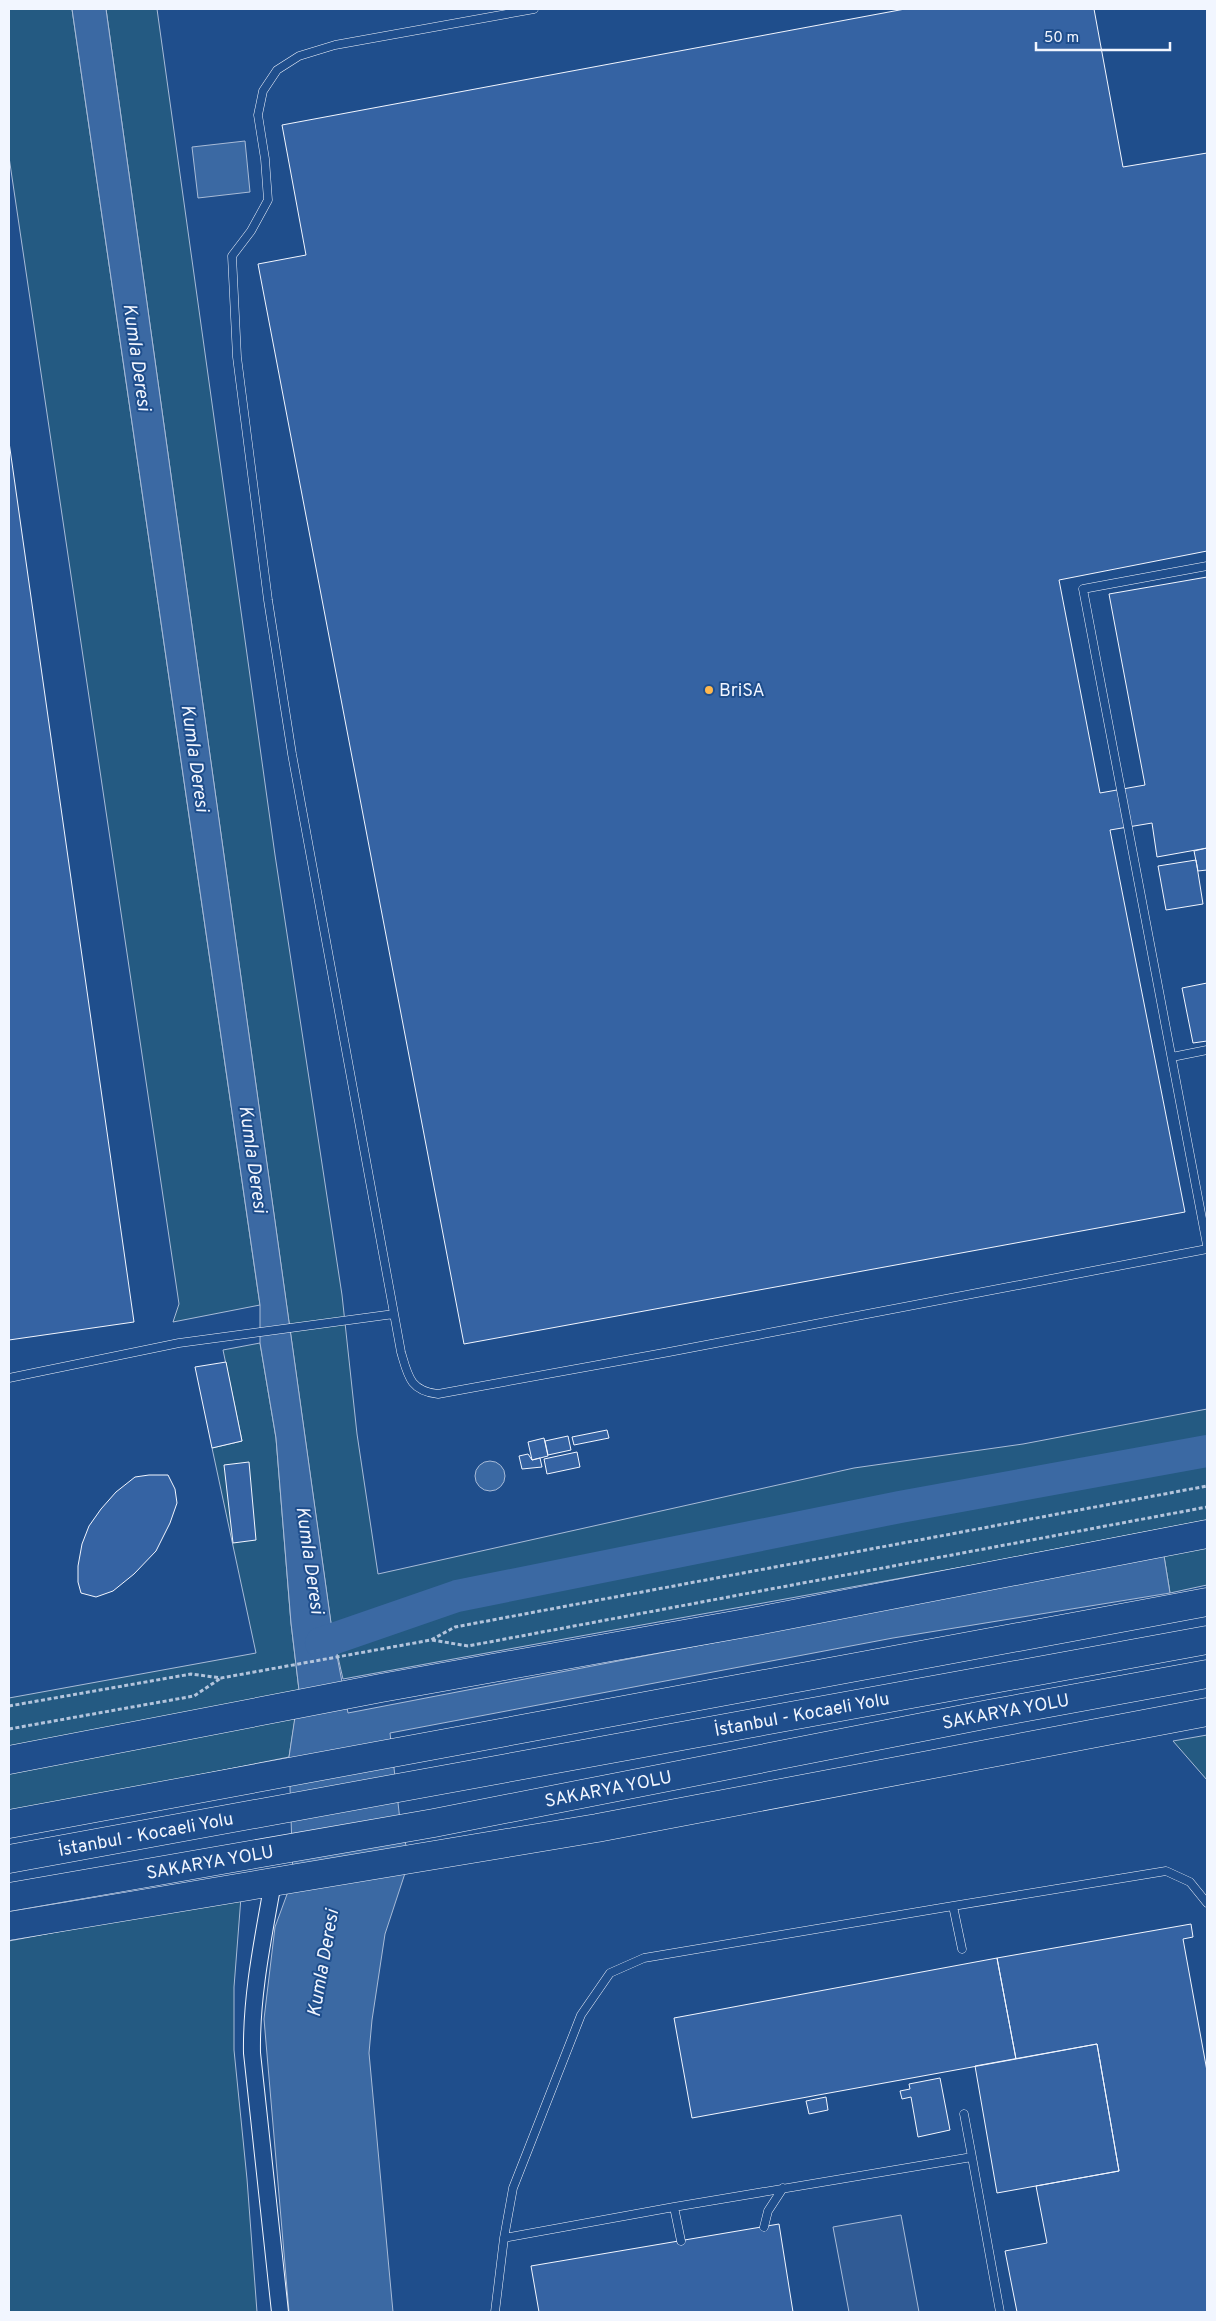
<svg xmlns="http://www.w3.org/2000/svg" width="1216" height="2321" viewBox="0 0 1216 2321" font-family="Overpass,sans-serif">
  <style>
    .green { fill: #245a82; stroke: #a8bbd7 }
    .parking { fill: #305b95; stroke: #a8bbd7 }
    .water { fill: #3b69a3; stroke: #a8bbd7 }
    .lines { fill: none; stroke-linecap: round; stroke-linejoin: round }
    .river { stroke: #3b69a3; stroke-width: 32 }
    .building { fill: #3563a3; stroke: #f2f6ff }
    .lane-casing { stroke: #f2f6ff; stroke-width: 9 }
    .street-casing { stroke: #f2f6ff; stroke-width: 18 }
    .highway-casing { stroke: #f2f6ff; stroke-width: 29 }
    .path { stroke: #b3c4dc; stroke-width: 3; stroke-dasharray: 4 2.5; stroke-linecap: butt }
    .lane { stroke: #1f4e8c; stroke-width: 8 }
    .street { stroke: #1f4e8c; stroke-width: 16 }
    .highway { stroke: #1f4e8c; stroke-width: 28 }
    .poi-dot { fill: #ffb74d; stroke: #1f4e8c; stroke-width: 2 }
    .labels { text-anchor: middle; stroke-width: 4; stroke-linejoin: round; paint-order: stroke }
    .poi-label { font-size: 18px; fill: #f2f6ff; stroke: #1f4e8c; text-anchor: start }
    .street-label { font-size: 18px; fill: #f2f6ff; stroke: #1f4e8c }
    .water-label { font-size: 19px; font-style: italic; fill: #f2f6ff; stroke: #1f4e8c }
  </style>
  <rect width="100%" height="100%" fill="#1f4e8c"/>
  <path class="green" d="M9,9H72L260,1305L173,1322L179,1304L9,157Z
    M106,9H157L275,855L342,1295L357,1434L378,1574L854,1468L1023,1444L1207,1409V1520L979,1564L343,1679L332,1631Z
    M260,1343L276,1438L291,1623L299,1690L9,1752V1698L256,1653L212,1448L242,1441L223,1350Z
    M1207,1547V1585L1170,1593L1164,1556Z
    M296,1713L289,1757L9,1813V1772Z
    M1207,1735V1780L1173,1741Z
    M241,1897L234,1987V2050L247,2179L257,2312H9V1941Z"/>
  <path class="parking" d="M901,2215L919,2312H849L833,2227Z"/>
  <path class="water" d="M72,9H106L332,1630L348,1713L1164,1556L1170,1593L893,1638L390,1733L401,1829L410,1858L385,1934L372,2020L369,2053L393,2312H289L264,2019L275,1927L293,1878L289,1757L299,1690L291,1623L276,1438L260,1343V1305Z
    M245,141L250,192L198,198L192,147Z
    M475 1476a15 15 0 1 1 30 0a15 15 0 1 1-30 0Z"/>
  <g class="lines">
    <path class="river" d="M321,1643L457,1596L900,1507L1207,1451"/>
  </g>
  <path class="building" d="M905,9H1094L1123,167L1207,153V551L1059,580L1100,793L1145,785L1109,594L1207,577V848L1157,857L1152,823L1110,830L1185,1212L464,1344L258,264L306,255L282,125Z
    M9,442L134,1322L9,1340Z
    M1207,848V870L1198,871L1194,851Z
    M1196,860L1203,904L1166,910L1158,866Z
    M1207,983V1041L1193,1043L1182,988Z
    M226,1362L242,1441L212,1448L195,1367Z
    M607,1430L609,1438L574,1445L572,1437Z
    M568,1436L571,1450L548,1455L545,1441Z
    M544,1438L548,1456L532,1460L528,1442Z
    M577,1452L580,1467L547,1474L544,1459Z
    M528,1454L532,1460L540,1458L542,1467L522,1469L519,1456Z
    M249,1462L256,1540L233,1543L224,1465Z
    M149,1475H168L175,1489L177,1503L170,1523L156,1551L134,1574L113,1591L96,1597L81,1593L78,1582V1566L82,1544L89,1526L101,1509L116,1492L135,1477Z
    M1191,1924L1193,1937L1183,1939L1207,2071V2312H1017L1005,2251L1047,2243L1036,2186L1119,2171L1097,2044L1016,2059L997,1958Z
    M997,1958L1016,2059L692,2118L674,2018Z
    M1097,2044L1119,2171L997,2193L975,2066Z
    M940,2078L950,2130L918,2137L911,2097L902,2099L900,2091L910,2089L909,2084Z
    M826,2097L828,2110L809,2114L806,2101Z
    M779,2224L793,2312H539L531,2266Z"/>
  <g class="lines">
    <g class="lane-casing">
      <path id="lane" d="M534,9L335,45L299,56L277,70L263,91L258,115L265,159L268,200L251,231L232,256L237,357L268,600L292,754L401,1352C408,1376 410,1391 438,1394L669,1352L1207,1249
        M1207,566L1083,589L1207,1245
        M1172,1057L1207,1050
        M9,1378L179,1343L394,1314
        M953,1906L1166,1871L1190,1882L1207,1903
        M972,2157L1000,2312
        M674,2207L972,2157L964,2114
        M764,2227L768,2211L783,2188
        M504,2238L674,2207L681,2241
        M495,2312L504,2238L513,2188L581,2015L610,1973L644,1958L953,1906L962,1949"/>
    </g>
    <g class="street-casing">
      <path id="street" d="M273,1882C263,1939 251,1995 252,2053L280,2312"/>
    </g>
    <g class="highway-casing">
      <g id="highway">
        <path d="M9,1760L381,1688L757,1621L1207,1534"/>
        <path d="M9,1824L1207,1602"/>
        <path id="s1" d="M9,1859L1207,1640"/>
        <path id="s2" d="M9,1897L434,1823L989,1714L1207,1674"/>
        <path d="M9,1926L597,1828L1207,1712"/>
      </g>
    </g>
    <path class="path" d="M432,1640L468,1646L1207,1507
      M9,1706L191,1674L221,1678L431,1640L455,1627L1207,1486
      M9,1729L194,1696L221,1678"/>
    <use href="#lane" class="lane"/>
    <use href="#street" class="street"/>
    <use href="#highway" class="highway"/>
  </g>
  <circle class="poi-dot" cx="709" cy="690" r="5"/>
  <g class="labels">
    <g class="poi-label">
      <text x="719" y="696">BriSA</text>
    </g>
    <g class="street-label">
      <text dy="6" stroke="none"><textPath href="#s2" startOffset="1014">SAKARYA YOLU</textPath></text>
      <text dy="6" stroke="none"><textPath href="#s1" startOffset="806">İstanbul - Kocaeli Yolu</textPath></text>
      <text dy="6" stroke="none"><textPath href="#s2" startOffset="609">SAKARYA YOLU</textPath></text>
      <text dy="6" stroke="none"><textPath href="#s1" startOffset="139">İstanbul - Kocaeli Yolu</textPath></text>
      <text dy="6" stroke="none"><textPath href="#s2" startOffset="204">SAKARYA YOLU</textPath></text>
    </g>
    <g class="water-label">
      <text transform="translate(138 357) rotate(82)" y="7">Kumla Deresi</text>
      <text transform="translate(196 758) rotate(82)" y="7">Kumla Deresi</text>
      <text transform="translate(254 1159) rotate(82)" y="7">Kumla Deresi</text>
      <text transform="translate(311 1560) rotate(82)" y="7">Kumla Deresi</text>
      <text transform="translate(322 1963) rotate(-80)" y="7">Kumla Deresi</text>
    </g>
  </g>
  <rect width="1216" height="2321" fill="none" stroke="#f2f6ff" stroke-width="20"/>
  <path d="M1036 42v8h134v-8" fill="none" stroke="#f2f6ff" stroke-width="2.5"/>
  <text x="1044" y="42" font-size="15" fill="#f2f6ff" stroke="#1f4e8c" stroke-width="4" paint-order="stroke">50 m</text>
</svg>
